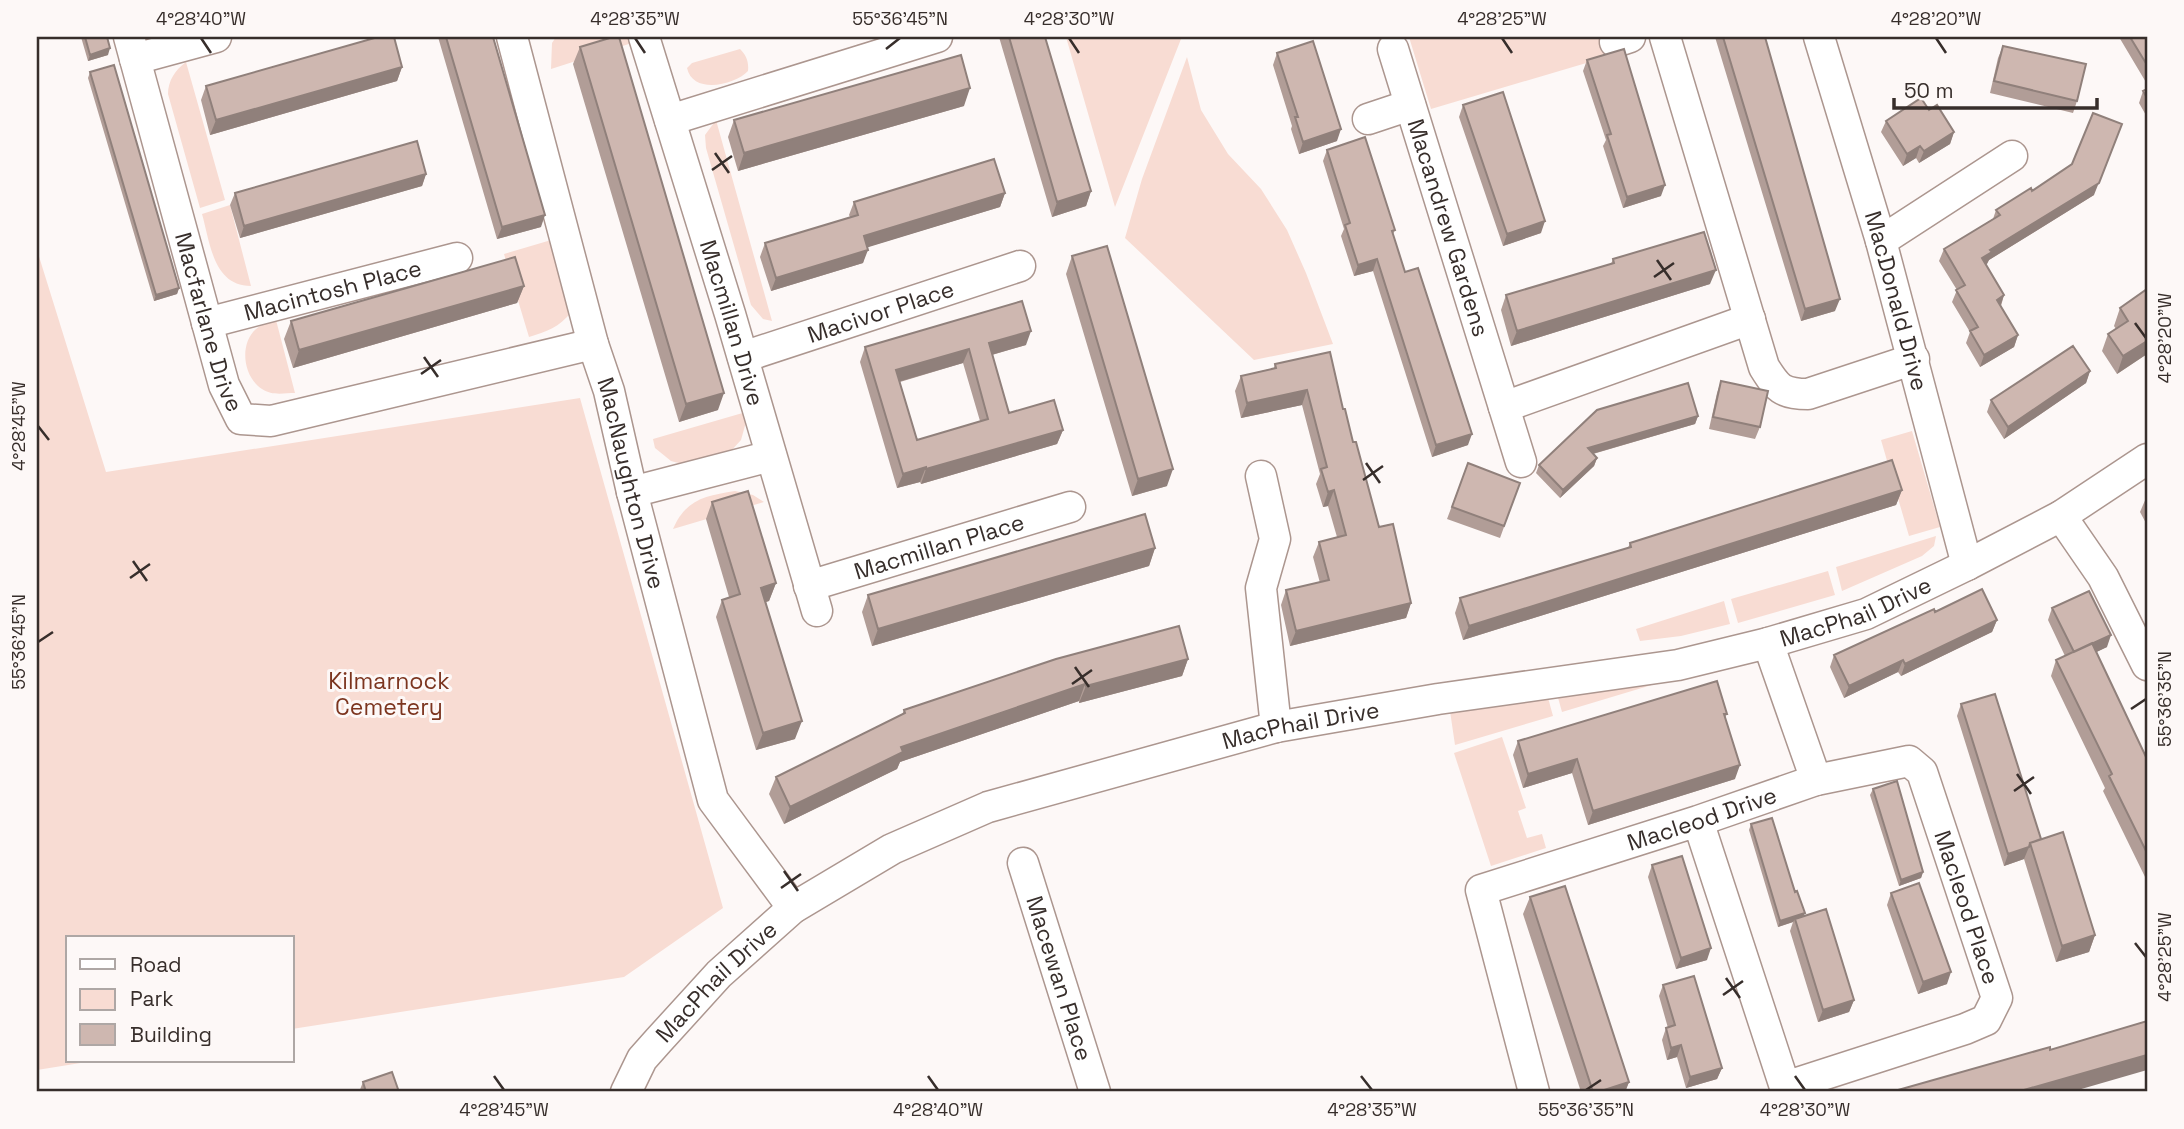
<svg xmlns="http://www.w3.org/2000/svg" width="2184" height="1129" viewBox="0 0 2184 1129" font-family="'Space Grotesk',sans-serif">
  <style>
    .green { fill: #f8dcd3 }
    .lines { fill: none; stroke-linecap: round; stroke-linejoin: round }
    .street-casing { stroke: #ac968f; stroke-width: 33 }
    .street { stroke: #fff; stroke-width: 30 }
    .wall { fill: #b19d97; fill-rule: evenodd }
    .shaded-wall { fill: #90807b }
    .building { fill: #ceb7b0; stroke: #90807b; stroke-width: 2; fill-rule: evenodd }
    .ticks { fill: none; stroke: #372e2b; stroke-width: 2.5 }
    .labels { text-anchor: middle; stroke-width: 6; stroke-linejoin: round; paint-order: stroke }
    .street-label { font-size: 23px; fill: #372e2b; stroke: #fdf8f7 }
    .park-label { font-size: 23px; fill: #7c351f; stroke: #fdf8f7 }
    .neatline { fill: none; stroke: #372e2b; stroke-width: 2.5 }
    .ticks-label { font-size: 18px; text-anchor: middle; fill: #372e2b }
  </style>
  <rect width="100%" height="100%" fill="#fdf8f7"/>
  <path class="green" d="M556,37H633L635,42L551,69L552,43Z
    M1066,37H1180L1181,39L1115,207Z
    M1409,37H1604L1610,56L1431,109Z
    M740,49C746,55 749,61 748,71C735,85 693,95 687,68L692,63Z
    M1187,57L1201,110L1228,154L1261,189L1287,230L1306,273L1333,344L1254,360L1125,238L1142,179Z
    M186,62L225,200L200,208L168,94C168,81 175,70 186,62Z
    M716,120L772,321L763,319L751,305L706,148L705,135Z
    M230,205L251,286C213,286 210,242 202,214Z
    M558,238L571,312C560,327 546,332 529,337L504,254Z
    M37,250L106,472L580,398L723,908L624,977L292,1029V938H68V1061H93L37,1070Z
    M276,320L295,393C284,393 272,396 262,389C243,377 239,344 256,329C262,324 269,322 276,320Z
    M746,412V422L741,440L730,452L686,465L671,461L655,448L653,439Z
    M1912,431L1940,527L1909,536L1881,440Z
    M735,491L753,495L764,502L673,529C686,499 705,496 735,491Z
    M1936,536L1934,546L1922,556L1842,591L1836,567Z
    M1828,571L1835,595L1738,623L1731,599Z
    M1724,601L1730,624L1681,636L1640,641L1636,629Z
    M1675,678L1562,712L1557,694Z
    M1547,694L1553,716L1455,745L1450,711Z
    M1502,737L1526,808L1518,811L1527,838L1542,834L1546,848L1491,866L1454,753Z"/>
  <g class="lines">
    <g class="street-casing">
      <g id="street">
        <path id="s1" d="M129,37L224,385L241,419L271,421L593,344"/>
        <path id="s2" d="M512,37L593,344L609,391L632,492L713,800L793,908"/>
        <path id="s3" d="M644,37L730,314L817,611"/>
        <path d="M1665,37L1764,367C1777,388 1782,394 1808,394L1914,359"/>
        <path id="s4" d="M1819,37L1881,241L1967,565"/>
        <path d="M1615,42L1630,37"/>
        <path id="s5" d="M1393,49L1521,462"/>
        <path d="M135,59L216,37"/>
        <path d="M1368,119L1410,105"/>
        <path d="M670,120L937,37"/>
        <path d="M1881,241L2012,156"/>
        <path id="s6" d="M207,323L457,258"/>
        <path id="s7" d="M743,357L1020,266"/>
        <path d="M1504,407L1750,319"/>
        <path d="M1261,476L1275,539L1261,588L1276,727"/>
        <path d="M632,492L771,456"/>
        <path d="M2061,516L2103,577L2147,665"/>
        <path id="s8" d="M809,586L1070,507"/>
        <path d="M1768,643L1816,780"/>
        <path id="s9" d="M1023,863L1095,1092"/>
        <path id="s10" d="M626,1092L642,1059L658,1041L719,974L793,908L892,849L988,807L1276,727L1438,699L1678,665L1768,643L1866,614L1967,565L2061,516L2147,459"/>
        <path id="s11" d="M1534,1092L1481,890L1698,821L1816,780L1909,761L1922,772L1997,998L1986,1020L1965,1029L1785,1087L1698,821"/>
      </g>
    </g>
    <use href="#street" class="street"/>
  </g>
  <path class="wall" d="M81,37H107L108,55L88,61Z
    M438,37H493L541,227L497,239Z
    M999,37H1045L1091,191L1086,206L1052,217Z
    M1715,37H1765L1835,311L1801,321Z
    M2119,37H2147V84Z
    M2003,46L2077,101L2073,113L1990,93L1998,58Z
    M580,47L718,410L679,422L573,64Z
    M1277,53L1337,141L1299,154L1291,129L1292,126L1273,65Z
    M1587,60L1661,196L1623,208L1603,146L1606,140L1583,71Z
    M402,67L397,81L210,135L201,100L206,86Z
    M90,72L179,288L177,294L154,301L88,78Z
    M2147,89V117L2139,103L2143,91Z
    M1463,105L1541,233L1503,246L1459,117Z
    M964,106L738,171L728,137L734,120Z
    M1886,121L1954,132L1950,144L1919,163L1916,158L1903,166L1881,132Z
    M1327,150L1395,230L1393,234L1405,272L1468,445L1432,457L1373,271L1354,276L1341,236L1344,229L1323,161Z
    M426,174L422,186L240,238L230,205L235,193Z
    M2032,191L2094,195L1989,260L1986,265L2004,295L2001,306L2018,335L2014,347L1980,367L1966,343L1970,332L1952,302L1957,290L1939,261L1944,249L1993,219L1996,210Z
    M1005,193L1000,207L867,247L863,263L771,291L760,257L765,243L850,217L849,215L854,202Z
    M1072,256L1167,486L1132,496L1066,274Z
    M1613,259L1710,284L1511,346L1501,310L1506,295L1611,264Z
    M524,286L517,303L293,368L284,339L291,321Z
    M2120,308L2147,354L2117,374L2102,351L2108,334L2116,329L2114,326Z
    M1026,345L992,355L1009,413L1063,430L1057,444L921,484L920,482L897,488L860,362L865,347ZM963,363L980,421L917,440L900,382Z
    M1275,364L1343,409L1379,527L1411,603L1406,618L1290,646L1281,605L1286,590L1320,583L1313,557L1319,542L1337,537L1328,506L1323,507L1316,484L1320,474L1302,405L1241,418L1235,391L1241,376L1274,368Z
    M2090,371L2086,383L2004,439L1987,412L1991,400Z
    M1721,381L1760,427L1755,439L1709,429L1717,393Z
    M1698,416L1695,424L1593,454L1597,458L1594,466L1560,498L1536,473L1539,465Z
    M1468,463L1520,483L1500,538L1447,519Z
    M1902,490L1896,505L1463,640L1455,613L1460,598L1628,548L1630,543Z
    M2147,497V525L2140,512L2146,498Z
    M712,502L776,583L769,601L766,602L795,739L756,750L716,617L722,600L729,597L706,519Z
    M1155,548L1149,566L872,646L862,612L868,595Z
    M2052,608L2107,647L2096,652L2147,759V881L2103,791L2105,788L2051,676L2056,660L2065,656L2048,620Z
    M1935,612L1997,620L1992,632L1901,676L1898,672L1844,698L1830,667L1834,655Z
    M1188,659L1182,676L1079,703V701L900,762L897,769L784,824L769,794L776,777L902,715L904,710Z
    M1961,704L2041,839L2095,935L2089,952L2056,962L2024,859L2004,866L1957,716Z
    M1727,714L1725,718L1735,779L1588,825L1572,773L1523,788L1513,755L1518,741Z
    M1873,789L1923,872L1921,878L1899,886L1870,795Z
    M1751,824L1795,892L1804,916L1854,1000L1849,1012L1818,1022L1790,931L1793,922L1778,927L1749,830Z
    M1652,865L1707,960L1676,969L1648,877Z
    M1891,893L1947,984L1918,994L1887,905Z
    M1530,897L1629,1082L1625,1092H1581L1523,914Z
    M1663,985L1722,1068L1717,1079L1686,1088L1677,1057L1667,1060L1662,1040L1666,1028H1668L1659,996Z
    M363,1082L399,1092H359Z"/>
  <path class="shaded-wall" d="M110,48L108,55L88,61L90,55Z
    M402,67L397,81L210,135L216,120Z
    M970,88L964,106L738,171L744,153Z
    M2122,124L2094,195L1989,260L1987,264L1978,270L1982,258Z
    M1341,129L1337,141L1299,154L1303,142Z
    M1954,132L1950,144L1919,163L1924,151Z
    M1920,146L1916,158L1903,166L1907,154Z
    M426,174L422,186L240,238L244,226Z
    M1665,185L1661,196L1623,208L1627,197Z
    M1091,191L1086,206L1052,217L1057,202Z
    M1005,193L1000,207L859,250L864,236Z
    M545,215L541,227L497,239L502,227Z
    M1545,221L1541,233L1503,246L1507,234Z
    M868,250L863,263L771,291L776,278Z
    M1377,259L1373,271L1354,276L1358,265Z
    M1716,270L1710,284L1511,346L1517,331Z
    M524,286L517,303L293,368L299,350Z
    M179,288L177,294L154,301L156,295Z
    M2004,295L2000,307L1997,300Z
    M1840,299L1835,311L1801,321L1805,309Z
    M1031,331L1026,345L984,357L989,343Z
    M2018,335L2014,347L1980,367L1984,355Z
    M2147,341V354L2117,374L2123,356Z
    M969,349L963,363L891,384L896,370Z
    M2090,371L2086,383L2004,439L2008,427Z
    M1307,390L1302,405L1241,418L1247,403Z
    M724,393L718,410L679,422L686,404Z
    M1698,416L1695,424L1585,456L1588,448Z
    M1063,430L1057,444L921,484L926,469Z
    M1472,434L1468,445L1432,457L1436,445Z
    M1597,458L1594,466L1560,498L1563,490Z
    M926,467L920,482L897,488L903,474Z
    M1173,469L1167,486L1132,496L1138,479Z
    M1334,490L1328,506L1323,507L1328,492Z
    M1902,490L1896,505L1463,640L1469,626Z
    M1155,548L1149,566L872,646L878,629Z
    M776,583L769,601L755,605L761,588Z
    M1411,603L1406,618L1290,646L1296,631Z
    M1997,620L1992,632L1901,676L1905,664Z
    M2111,635L2107,647L2070,665L2074,653Z
    M1188,659L1182,676L1079,703L1086,686Z
    M1903,660L1898,672L1844,698L1849,686Z
    M1085,684L1079,701L900,762L897,769L784,824L790,807L901,747Z
    M802,721L795,739L756,750L763,733Z
    M1577,759L1572,773L1523,788L1528,774Z
    M1740,765L1735,779L1588,825L1593,811Z
    M2029,847L2024,859L2004,866L2008,854Z
    M1923,872L1921,878L1899,886L1901,880Z
    M1805,913L1802,919H1795L1793,922L1778,927L1780,921Z
    M2095,935L2089,952L2056,962L2062,946Z
    M1711,948L1707,960L1676,969L1681,958Z
    M1951,972L1947,984L1918,994L1923,982Z
    M1854,1000L1849,1012L1818,1022L1823,1010Z
    M1681,1045L1677,1057L1667,1060L1671,1048Z
    M2147,1055V1070L2071,1092H2017Z
    M1722,1068L1717,1079L1686,1088L1690,1077Z
    M1629,1082L1625,1092H1598Z"/>
  <path class="building" d="M85,37H107L110,48L90,55Z
    M378,37H394L402,67L216,120L206,86Z
    M446,37H493L545,215L502,227Z
    M613,37H619L724,393L686,404L580,47Z
    M1009,37H1045L1091,191L1057,202Z
    M1723,37H1765L1840,299L1805,309Z
    M2130,37H2147V65Z
    M1313,41L1341,129L1303,142L1295,117H1298L1277,53Z
    M2003,46L2086,64L2077,101L1994,81Z
    M1624,49L1665,185L1627,197L1607,135L1611,134L1587,60Z
    M961,55L970,88L744,153L734,120Z
    M114,65L179,288L156,295L90,72Z
    M2147,89V98L2143,91Z
    M1503,92L1545,221L1507,234L1463,105Z
    M1921,98L1929,110L1937,105L1954,132L1924,151L1920,146L1907,154L1886,121Z
    M2093,113L2122,124L2099,183L1990,250L1992,252L1982,258L2004,295L1997,300L2018,335L1984,355L1970,331L1978,327L1956,290L1965,285L1944,249L2000,215L1996,210L2031,188L2032,191L2072,164Z
    M1365,137L1395,230L1392,231L1405,272L1418,268L1472,434L1436,445L1377,259L1358,265L1345,225L1350,223L1327,150Z
    M417,141L426,174L244,226L235,193Z
    M994,159L1005,193L864,236L868,250L776,278L765,243L858,215L854,202Z
    M1704,232L1716,270L1517,331L1506,295L1614,263L1613,259Z
    M1107,246L1173,469L1138,479L1072,256Z
    M515,257L524,286L299,350L291,321Z
    M2147,289V341L2123,356L2108,334L2128,321L2120,308Z
    M1022,301L1031,331L989,343L1009,413L1054,400L1063,430L926,469V467L903,474L865,347ZM969,349L988,419L917,440L896,370Z
    M2073,346L2090,371L2008,427L1991,400Z
    M1330,352L1343,409H1345L1353,442H1356L1379,527L1393,524L1411,603L1296,631L1286,590L1329,580L1319,542L1346,535L1334,490L1328,492L1321,469L1327,467L1307,390L1247,403L1241,376L1276,368L1275,364Z
    M1721,381L1768,391L1760,427L1713,417Z
    M1688,383L1698,416L1588,448L1597,458L1563,490L1539,465L1597,410Z
    M1892,460L1902,490L1469,626L1460,598L1631,547L1630,543Z
    M1468,463L1520,483L1504,526L1452,507Z
    M748,491L776,583L761,588L802,721L763,733L722,600L740,594L712,502Z
    M1145,514L1155,548L878,629L868,595Z
    M1982,589L1997,620L1905,664L1903,660L1849,686L1834,655L1934,609L1935,612Z
    M2089,591L2111,635L2074,652L2052,608Z
    M1179,626L1188,659L1086,686L1085,684L901,747L903,752L790,807L776,777L905,713L904,710L1056,659Z
    M2092,643L2147,759V853L2109,776L2112,774L2056,660Z
    M1717,681L1727,714H1724L1740,765L1593,811L1577,759L1528,774L1518,741Z
    M1995,694L2041,839L2030,843L2029,847L2008,854L1961,704Z
    M1897,781L1923,872L1901,880L1873,789Z
    M1772,818L1795,892L1797,891L1805,913L1780,921L1751,824Z
    M2063,832L2095,935L2062,946L2030,843Z
    M1682,856L1711,948L1681,958L1652,865Z
    M1919,883L1951,972L1923,982L1891,893Z
    M1565,886L1629,1082L1598,1092H1593L1530,897Z
    M1826,909L1854,1000L1823,1010L1795,919Z
    M1694,976L1722,1068L1690,1077L1681,1045L1671,1048L1666,1028L1675,1025L1663,985Z
    M2147,1021V1055L2017,1092H1891L2050,1047V1050Z
    M392,1072L399,1092H366L363,1082Z"/>
  <path class="ticks" d="M201,38L211,53M635,38L645,53M1069,38L1079,53M1502,38L1512,53M1936,38L1946,53M886,49L900,38M715,153L729,173M712,170L732,156M1657,260L1671,280M1654,277L1674,263M2135,323L2146,338M424,357L438,377M421,374L441,360M38,426L49,440M1366,463L1380,483M1363,480L1383,466M133,561L147,581M130,578L150,564M38,642L53,632M1075,667L1089,687M1072,684L1092,670M2131,709L2146,699M2017,774L2031,794M2014,791L2034,777M784,871L798,891M781,888L801,874M2135,943L2146,957M1726,978L1740,998M1723,995L1743,981M494,1076L504,1090M928,1076L938,1090M1361,1076L1372,1090M1795,1076L1805,1090M1586,1090L1601,1080"/>
  <g class="labels">
    <g class="street-label">
      <text dy="8" stroke="none"><textPath href="#s5" startOffset="187">Macandrew Gardens</textPath></text>
      <text dy="8" stroke="none"><textPath href="#s6" startOffset="130">Macintosh Place</textPath></text>
      <text dy="8" stroke="none"><textPath href="#s4" startOffset="275">MacDonald Drive</textPath></text>
      <text dy="8" stroke="none"><textPath href="#s7" startOffset="145">Macivor Place</textPath></text>
      <text dy="8" stroke="none"><textPath href="#s1" startOffset="296">Macfarlane Drive</textPath></text>
      <text dy="8" stroke="none"><textPath href="#s3" startOffset="299">Macmillan Drive</textPath></text>
      <text dy="8" stroke="none"><textPath href="#s2" startOffset="462">MacNaughton Drive</textPath></text>
      <text dy="8" stroke="none"><textPath href="#s8" startOffset="136">Macmillan Place</textPath></text>
      <text dy="8" stroke="none"><textPath href="#s10" startOffset="1362">MacPhail Drive</textPath></text>
      <text dy="8" stroke="none"><textPath href="#s10" startOffset="794">MacPhail Drive</textPath></text>
      <text dy="8" stroke="none"><textPath href="#s11" startOffset="441">Macleod Drive</textPath></text>
      <text dy="8" stroke="none"><textPath href="#s11" startOffset="816">Macleod Place</textPath></text>
      <text dy="8" stroke="none"><textPath href="#s9" startOffset="121">Macewan Place</textPath></text>
      <text dy="8" stroke="none"><textPath href="#s10" startOffset="144">MacPhail Drive</textPath></text>
    </g>
    <g class="park-label">
      <text x="389" y="689">Kilmarnock<tspan x="389" dy="26">Cemetery</tspan></text>
    </g>
  </g>
  <rect width="2184" height="1129" fill="none" stroke="#fdf8f7" stroke-width="77"/>
  <rect x="66" y="936" width="228" height="126" fill="#fdf8f7" stroke="#aea7a5" stroke-width="2"/>
  <rect x="80" y="959" width="35" height="10" fill="#ffffff" stroke="#aea7a5" stroke-width="2"/>
  <text x="130" y="972" font-size="21" fill="#372e2b">Road</text>
  <rect x="80" y="989" width="35" height="21" fill="#f8dcd3" stroke="#aea7a5" stroke-width="2"/>
  <text x="130" y="1006" font-size="21" fill="#372e2b">Park</text>
  <rect x="80" y="1024" width="35" height="21" fill="#ceb7b0" stroke="#aea7a5" stroke-width="2"/>
  <text x="130" y="1042" font-size="21" fill="#372e2b">Building</text>
  <path d="M1894 98v10h203v-10" fill="none" stroke="#372e2b" stroke-width="3.5"/>
  <text x="1904" y="98" font-size="21" fill="#372e2b" stroke="#fdf8f7" stroke-width="5" paint-order="stroke">50 m</text>
  <rect x="38" y="38" width="2108" height="1052" class="neatline"/>
  <g class="ticks-label">
    <text x="201" y="25">4°28'40"W</text>
    <text x="635" y="25">4°28'35"W</text>
    <text x="900" y="25">55°36'45"N</text>
    <text x="1069" y="25">4°28'30"W</text>
    <text x="1502" y="25">4°28'25"W</text>
    <text x="1936" y="25">4°28'20"W</text>
    <text transform="translate(2165 338) rotate(-90)" y="6">4°28'20"W</text>
    <text transform="translate(19 426) rotate(-90)" y="6">4°28'45"W</text>
    <text transform="translate(19 642) rotate(-90)" y="6">55°36'45"N</text>
    <text transform="translate(2165 699) rotate(-90)" y="6">55°36'35"N</text>
    <text transform="translate(2165 957) rotate(-90)" y="6">4°28'25"W</text>
    <text x="504" y="1116">4°28'45"W</text>
    <text x="938" y="1116">4°28'40"W</text>
    <text x="1372" y="1116">4°28'35"W</text>
    <text x="1586" y="1116">55°36'35"N</text>
    <text x="1805" y="1116">4°28'30"W</text>
  </g>
</svg>
